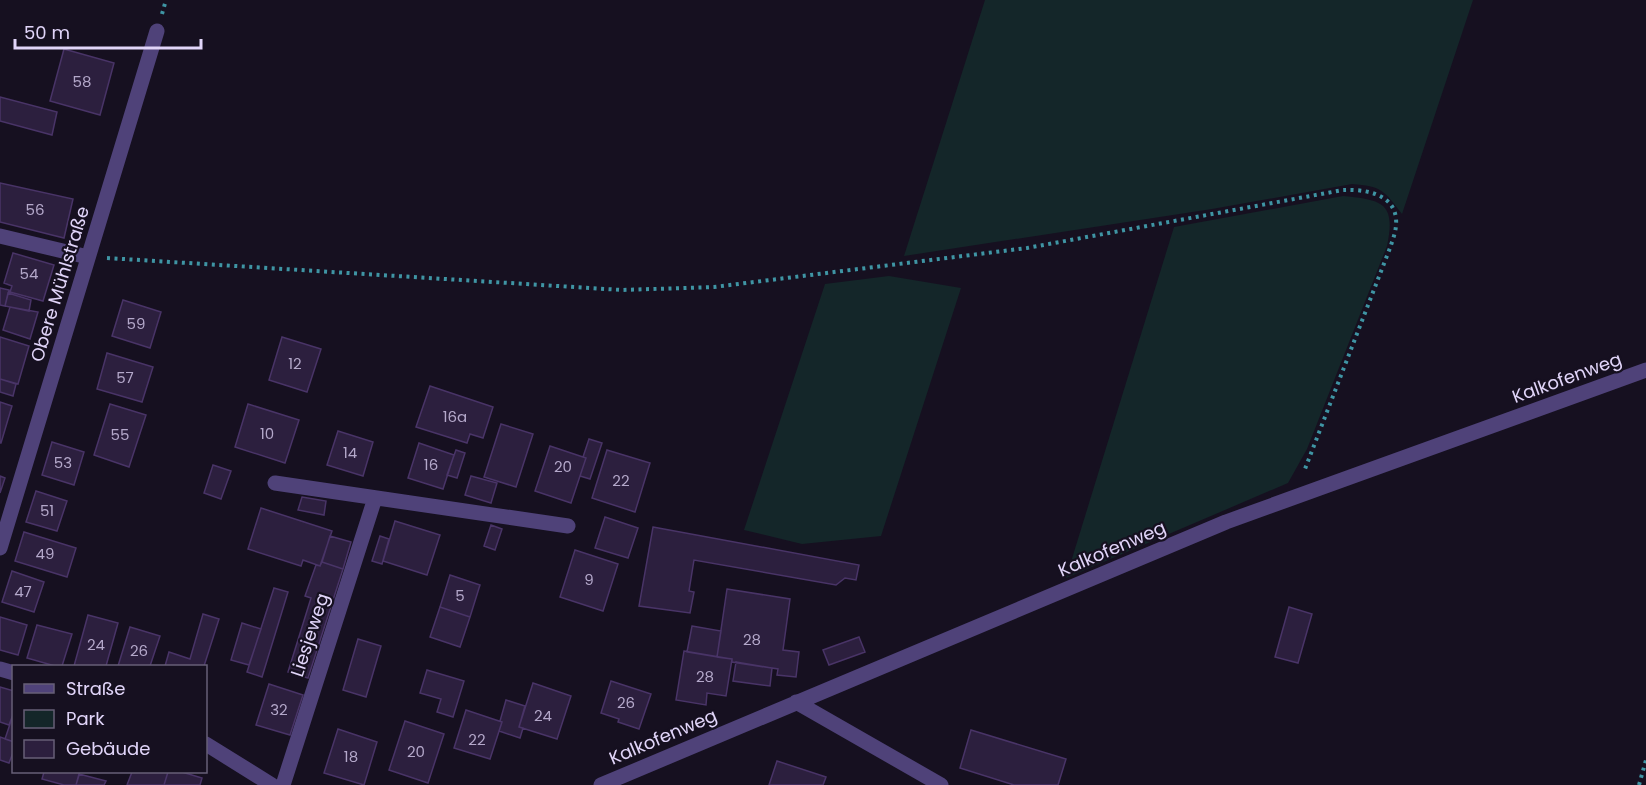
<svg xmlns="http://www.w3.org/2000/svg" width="1646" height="785" viewBox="0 0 1646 785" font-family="Poppins,sans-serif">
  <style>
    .green { fill: #142629 }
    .building { fill: #2c1f3e; stroke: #493467; stroke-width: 1.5 }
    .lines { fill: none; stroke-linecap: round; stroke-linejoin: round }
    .path { stroke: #3f95a4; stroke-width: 4; stroke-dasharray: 3 4.5; stroke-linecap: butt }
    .minor { stroke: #4f4279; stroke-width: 15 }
    .labels { text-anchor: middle; stroke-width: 4.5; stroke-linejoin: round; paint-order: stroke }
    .number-label { font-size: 15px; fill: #b4a8ca }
    .street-label { font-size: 18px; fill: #e1d5f9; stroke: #161020 }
  </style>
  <rect width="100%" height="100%" fill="#161020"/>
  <path class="green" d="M985,0H1473L1402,214C1384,190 1381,186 1352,184L1212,209L904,256Z
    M1343,196C1383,200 1396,203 1387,246L1307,449L1288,483L1066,578L1174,227Z
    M889,276L961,288L881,536L802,544L744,530L825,284Z"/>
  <path class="building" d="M64,49L114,63L100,115L50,101Z
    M0,97L57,112L52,135L0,121Z
    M0,183L73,199L64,238L0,222Z
    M13,253L54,265L43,301L10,292L12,286L4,283Z
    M0,288L9,290L5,306L0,305Z
    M8,293L31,300L29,311L5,306Z
    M123,300L161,312L150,348L112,336Z
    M10,307L38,312L30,339L3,330Z
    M0,337L29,346L18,384L0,379Z
    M282,337L321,349L307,392L269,380Z
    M107,353L153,367L142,402L97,389Z
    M0,379L16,384L13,396L0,392Z
    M430,386L493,407L483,438L470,434L467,443L416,427Z
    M0,402L12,406L1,443H0Z
    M110,404L146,415L129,467L94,455Z
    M248,404L299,420L285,463L235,447Z
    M501,424L533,434L516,487L484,477Z
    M338,431L373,442L363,476L327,465Z
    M589,439L602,443L590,479L580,476L586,458L583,457Z
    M52,442L84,452L74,485L42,475Z
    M419,443L454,455L443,489L408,478Z
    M550,446L586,458L571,503L535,491Z
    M456,450L465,453L457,478L447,475Z
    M607,450L650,463L635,512L592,498Z
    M213,465L231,471L221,499L204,493Z
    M0,476L5,478L0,493Z
    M471,476L497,483L491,503L465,495Z
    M36,491L67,501L57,531L26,522Z
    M302,497L326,501L324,515L298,510Z
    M261,508L332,531L320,566L303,560L301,566L248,549Z
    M605,517L638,528L628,558L595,548Z
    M395,521L440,535L427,575L383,561Z
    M491,525L502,529L495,550L484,546Z
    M653,527L859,565L856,580L845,578L836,585L694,560L689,591L694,592L690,613L639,606Z
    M24,532L76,548L67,577L15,561Z
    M330,536L351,542L343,569L322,562Z
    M380,536L389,539L382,564L372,561Z
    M575,550L618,564L603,611L560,597Z
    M322,562L343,569L308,678L288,672L311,598L305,596L316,565L320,566Z
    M12,571L44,582L34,612L2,602Z
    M450,575L480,585L470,617L440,607Z
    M274,588L288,592L262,677L247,672Z
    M727,589L790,599L783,650L799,652L796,677L777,675L778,669L732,662V659L717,657Z
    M440,607L470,617L460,647L430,637Z
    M1289,607L1312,614L1298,663L1275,657Z
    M203,614L219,619L204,666H165L169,652L190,659Z
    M88,615L118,623L106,666H74Z
    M0,617L27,625L18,655L0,650Z
    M242,623L261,629L249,665L231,660Z
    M37,625L72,634L62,666H55L27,658Z
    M692,626L721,631L717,657L687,652Z
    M130,627L160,636L150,666H118Z
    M859,637L865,652L829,665L823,650Z
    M358,639L381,646L366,697L343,690Z
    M684,651L732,659L726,696L707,693L706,705L676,700Z
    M736,662L772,668L770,686L733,681Z
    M427,670L464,681L453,717L437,712L441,699L420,693Z
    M611,681L651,694L639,729L618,722L619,719L601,713Z
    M533,683L571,696L557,739L519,727Z
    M269,684L303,695L290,735L256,725Z
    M0,687L14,691V712L9,725L0,722Z
    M506,700L525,706L519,727L523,728L520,738L499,731L502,722L500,721Z
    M466,710L502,722L490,759L454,748Z
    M14,712V742L5,739Z
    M405,721L444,734L428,783L389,770Z
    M338,729L377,742L364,785L324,773Z
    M971,730L1066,759L1058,785H1014L960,768Z
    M0,737L14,742V750L9,763L0,760Z
    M777,761L826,777L823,785H769Z
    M44,772H80L76,785H64L42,779Z
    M132,772H168L164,785H127Z
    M168,772H182L202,778L200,785H164Z
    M79,774L106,781L104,785H76Z"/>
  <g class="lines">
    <path class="path" d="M162,14L166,0
      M107,258L622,290L714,287L1027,248L1343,190C1363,189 1394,193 1396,219C1397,229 1393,239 1390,248L1305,469L1306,473
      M1639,785L1646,760"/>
    <path class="minor" d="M0,236L88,257
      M275,483L568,526
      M0,548L157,31
      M0,669L14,673
      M796,702L941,785
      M206,744L272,785
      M283,785L375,498
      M601,785L1226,522L1646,370"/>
  </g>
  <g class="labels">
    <g class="number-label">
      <text x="82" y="87">58</text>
      <text x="35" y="215">56</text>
      <text x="29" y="279">54</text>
      <text x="136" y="329">59</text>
      <text x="295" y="369">12</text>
      <text x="125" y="383">57</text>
      <text x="455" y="422">16a</text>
      <text x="267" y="439">10</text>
      <text x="120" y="440">55</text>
      <text x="350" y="458">14</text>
      <text x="63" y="468">53</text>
      <text x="431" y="470">16</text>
      <text x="563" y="472">20</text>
      <text x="621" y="486">22</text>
      <text x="47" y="516">51</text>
      <text x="45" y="559">49</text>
      <text x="589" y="585">9</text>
      <text x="23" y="597">47</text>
      <text x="460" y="601">5</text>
      <text x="752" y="645">28</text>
      <text x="96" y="650">24</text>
      <text x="139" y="656">26</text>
      <text x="705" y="682">28</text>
      <text x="626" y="708">26</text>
      <text x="279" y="715">32</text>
      <text x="543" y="721">24</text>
      <text x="477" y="745">22</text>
      <text x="416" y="757">20</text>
      <text x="351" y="762">18</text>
    </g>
    <g class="street-label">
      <text transform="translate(60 284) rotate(-73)" y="6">Obere Mühlstraße</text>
      <text transform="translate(1567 378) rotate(-20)" y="6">Kalkofenweg</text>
      <text transform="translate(1112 549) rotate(-23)" y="6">Kalkofenweg</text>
      <text transform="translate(310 635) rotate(-72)" y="6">Liesjeweg</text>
      <text transform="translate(663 737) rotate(-23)" y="6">Kalkofenweg</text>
    </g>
  </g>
  <rect x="12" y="665" width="195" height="108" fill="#161020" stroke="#675f77" stroke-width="1.5"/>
  <rect x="24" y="684" width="30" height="9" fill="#4f4279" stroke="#675f77" stroke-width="1.5"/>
  <text x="66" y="695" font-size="18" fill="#e1d5f9">Straße</text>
  <rect x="24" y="710" width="30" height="18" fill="#142629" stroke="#675f77" stroke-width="1.5"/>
  <text x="66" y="725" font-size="18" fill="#e1d5f9">Park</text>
  <rect x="24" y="740" width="30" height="18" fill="#2c1f3e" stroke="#675f77" stroke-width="1.5"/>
  <text x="66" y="755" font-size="18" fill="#e1d5f9">Gebäude</text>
  <path d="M15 39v9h186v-9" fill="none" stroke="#e1d5f9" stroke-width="3"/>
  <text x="24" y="39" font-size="18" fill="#e1d5f9" stroke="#161020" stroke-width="4.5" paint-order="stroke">50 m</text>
</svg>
